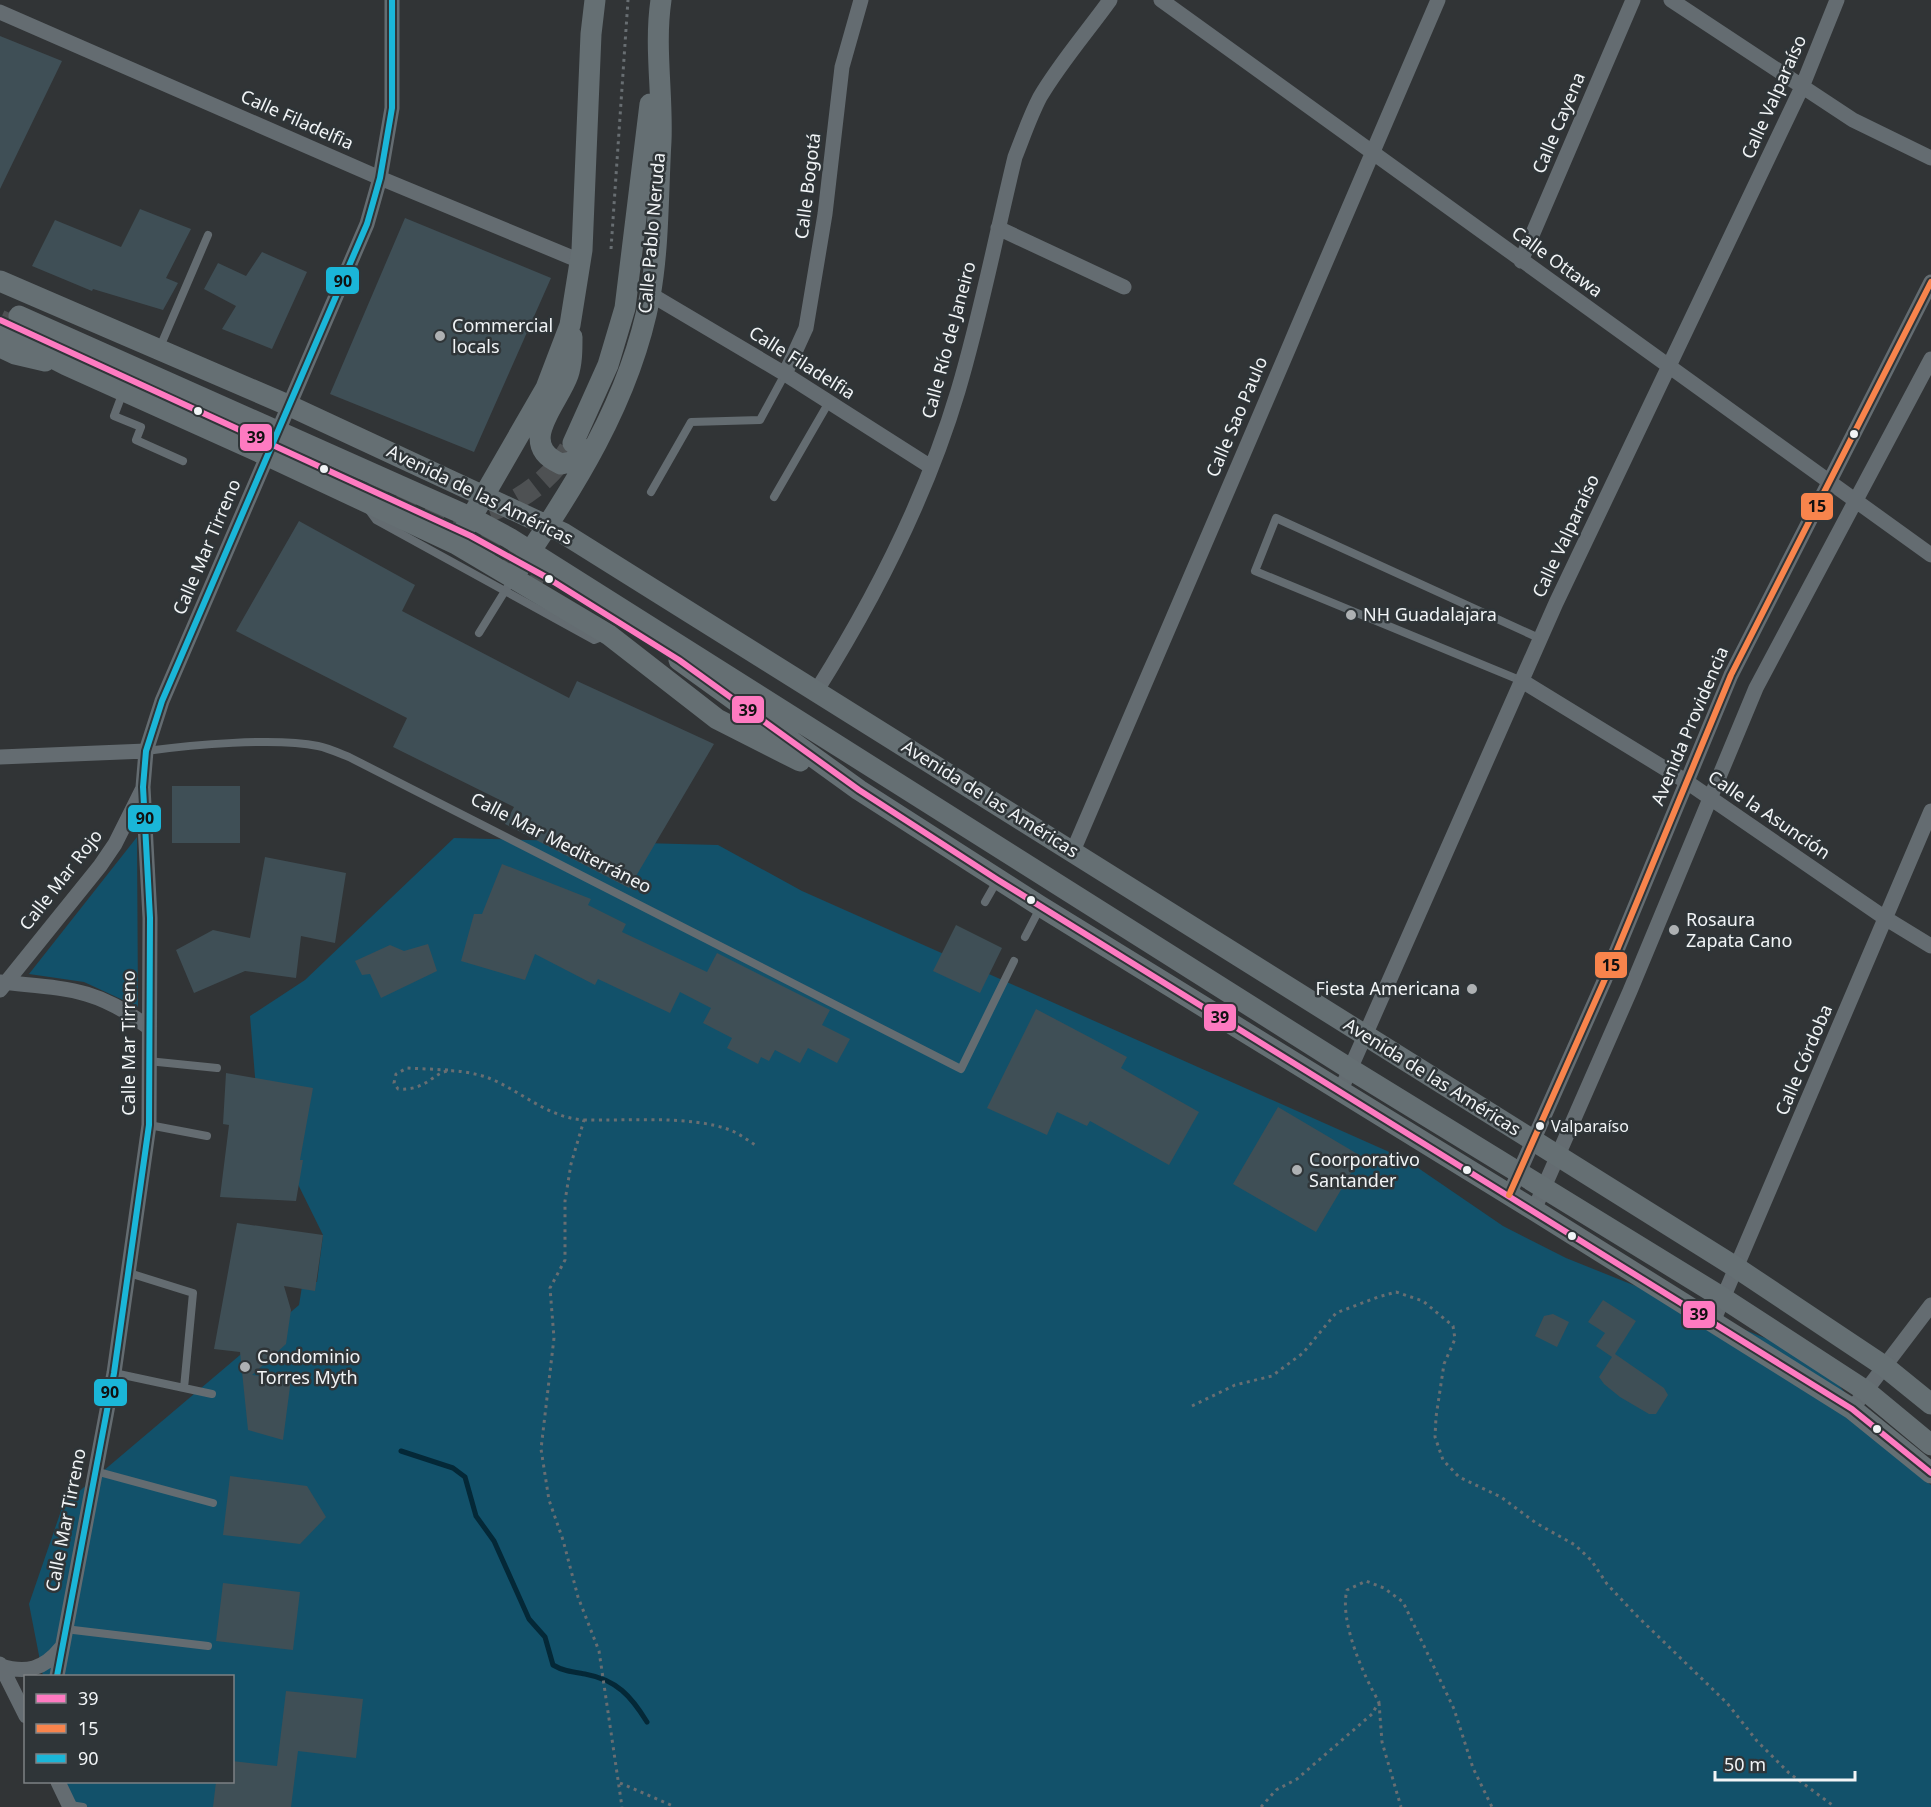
<svg xmlns="http://www.w3.org/2000/svg" width="1931" height="1807" viewBox="0 0 1931 1807" font-family="'Noto Sans',sans-serif">
  <style>
    .green { fill: #12516a }
    .lines { fill: none; stroke-linecap: round; stroke-linejoin: round }
    .stream { stroke: #042837; stroke-width: 5 }
    .building { fill: #3f4f56 }
    .secondary-tunnel { stroke: #4e5153; stroke-width: 21; stroke-dasharray: 21 10; stroke-linecap: butt }
    .path { stroke: #686e72; stroke-width: 3; stroke-dasharray: 3 4.5; stroke-linecap: butt }
    .lane { stroke: #646c71; stroke-width: 8 }
    .street { stroke: #646c71; stroke-width: 15 }
    .secondary { stroke: #656f73; stroke-width: 21 }
    .bus-1-casing { stroke: #2f3538; stroke-width: 10 }
    .bus-2-casing { stroke: #2f3538; stroke-width: 10 }
    .bus-3-casing { stroke: #2f3538; stroke-width: 10 }
    .bus-1 { stroke: #fe7ac1; stroke-width: 6 }
    .bus-2 { stroke: #f8844c; stroke-width: 6 }
    .bus-3 { stroke: #1ab6d8; stroke-width: 6 }
    .poi-dot { fill: #aeb1b3; stroke: #2f3538; stroke-width: 2 }
    .bus-dot { fill: #f1f4f6; stroke: #2f3538; stroke-width: 2 }
    .labels { text-anchor: middle; stroke-width: 5; stroke-linejoin: round; paint-order: stroke }
    .bus-label { font-size: 16px; fill: #f1f4f6; stroke: #2f3538; text-anchor: start }
    .street-label { font-size: 18px; fill: #f1f4f6; stroke: #2f3538 }
    .poi-label { font-size: 18px; fill: #f1f4f6; stroke: #2f3538; text-anchor: start }
    .line-badge { stroke: #2f3538; stroke-width: 2 }
    .pale-badge-label { font-size: 16px; text-anchor: middle; font-weight: bold; fill: #111 }
  </style>
  <rect width="100%" height="100%" fill="#313436"/>
  <path class="green" d="M137,837L138,1007L84,982L29,974Z
    M454,838L718,845L802,891L1405,1159L1503,1226L1566,1258L1780,1344L1836,1382L1908,1467L1931,1485V1807H70L65,1782H232V1676H43L29,1604L63,1505L299,1305L303,1280L317,1282L323,1235L257,1101L250,1016L305,980Z"/>
  <g class="lines">
    <path class="stream" d="M401,1451L453,1468L465,1477L476,1516L494,1541L529,1619L545,1637L553,1665C563,1671 573,1672 585,1674C617,1680 631,1696 647,1722"/>
  </g>
  <path class="building" d="M0,36L62,61L0,189Z
    M140,209L191,229L166,278L178,283L163,310L93,289L92,291L32,266L55,220L121,247Z
    M405,218L551,278L474,452L330,394Z
    M262,252L307,272L272,349L222,329L236,306L204,289L218,263L246,276Z
    M299,521L415,585L402,611L569,698L577,681L714,744L629,888L505,824L514,807L393,747L407,718L236,631Z
    M172,786H240V843H172Z
    M265,857L346,873L335,943L301,936L296,978L245,971L194,993L176,950L213,930L250,938Z
    M502,864L591,899L588,905L626,924L622,932L707,972L717,953L830,1010L822,1025L850,1039L837,1063L808,1048L800,1063L775,1050L769,1061L761,1057L758,1064L727,1048L732,1038L703,1023L711,1008L680,992L670,1013L598,979L595,985L535,954L525,980L461,961L474,914H482Z
    M956,925L1002,948L980,993L933,971Z
    M428,944L437,971L381,998L370,974L362,975L355,961L390,945L404,951Z
    M1036,1009L1127,1057L1121,1068L1199,1112L1169,1165L1090,1121L1087,1126L1057,1112L1047,1135L987,1108Z
    M226,1073L313,1088L300,1160H303L296,1201L220,1197L229,1125L223,1124Z
    M1278,1107L1361,1156L1316,1232L1233,1184Z
    M237,1223L323,1235L315,1291L284,1286L291,1310L286,1344L252,1375L291,1379L283,1440L248,1430L240,1352L214,1349Z
    M1603,1300L1636,1321L1615,1354L1664,1388L1668,1395L1656,1414H1649L1620,1397L1604,1384L1599,1377L1612,1357L1596,1346L1605,1333L1588,1322Z
    M1553,1314L1569,1322L1557,1347L1535,1336L1544,1316Z
    M230,1476L307,1486L326,1517L300,1544L223,1535Z
    M223,1583L300,1592L293,1650L216,1641Z
    M286,1691L363,1699L356,1758L298,1751L291,1807H213L216,1782H232V1761L277,1766Z"/>
  <g class="lines">
    <path class="secondary-tunnel" d="M0,320L471,536L546,577
      M459,517C503,514 546,487 569,449"/>
    <path class="path" d="M611,249L628,0
      M448,1070L407,1068L396,1074L394,1083L398,1089C427,1091 433,1072 449,1071C458,1070 477,1074 486,1077C519,1089 547,1118 584,1120L571,1164L565,1201V1260L550,1288L554,1338L541,1449L549,1500L563,1540L578,1597L599,1651L622,1807
      M584,1120C628,1121 690,1115 730,1130C740,1134 749,1141 758,1147
      M1192,1406L1235,1385L1272,1376L1303,1353L1336,1313L1378,1297L1396,1292L1423,1301L1453,1326L1455,1339L1444,1364L1436,1417L1435,1437L1443,1460L1459,1477L1501,1497L1536,1523L1575,1545L1591,1560L1607,1584L1635,1614L1727,1703L1757,1741L1789,1773L1835,1807
      M1379,1703L1382,1742L1401,1807
      M620,1783L675,1807
      M1261,1807L1276,1790L1297,1779L1372,1714L1379,1702C1363,1675 1339,1620 1347,1590L1366,1581L1384,1588L1403,1602L1454,1709L1473,1768L1492,1807"/>
    <path class="lane" d="M160,347L208,235
      M123,392L114,416L141,427L136,440L183,461
      M651,492L691,422L760,420L785,374
      M774,497L829,402
      M368,509L376,520L594,640L604,636
      M479,633L513,578
      M1522,681L1255,571L1276,518L1541,639
      M146,751C191,745 275,737 318,746C328,748 339,753 349,757L961,1069L1014,961
      M985,902L997,881
      M1025,937L1040,908
      M148,1061L217,1068
      M149,1125L207,1136
      M129,1273L193,1293L184,1388
      M114,1373L212,1394
      M95,1471L213,1503
      M65,1629L208,1646
      M70,1805L83,1807"/>
    <path class="street" d="M1161,0L1931,555
      M1671,0L1853,120L1931,158
      M0,12L380,178L580,261
      M998,228L1124,287
      M1521,261L1633,0
      M650,294L785,374L931,467
      M785,374L806,328L825,214L842,67L861,0
      M1522,681L1687,782L1885,918L1931,946
      M817,690C876,596 926,498 958,391C981,314 996,235 1015,157C1023,137 1030,116 1040,97C1060,63 1087,32 1110,0
      M0,757L146,751
      M1073,851L1438,0
      M0,982C64,989 94,986 148,1027
      M0,990L100,866L115,844L142,790
      M1340,1092L1556,603L1802,87L1837,0
      M1509,1195L1605,979L1731,675L1931,282
      M1534,1210L1630,991L1756,688L1931,359
      M1712,1324L1931,811
      M1852,1409L1931,1305
      M0,1664L26,1716
      M1,1666C26,1674 44,1669 61,1648
      M57,1676L114,1373L149,1125L150,918L143,787L146,751L162,701L367,224L380,178L392,108V0
      M58,1782L70,1807"/>
    <path class="secondary" d="M0,281L290,406L563,533L1737,1268L1884,1366L1931,1404
      M19,316L470,517L509,538L1350,1069L1723,1298L1866,1391L1931,1445
      M0,331L66,365L268,456L456,544L609,635L717,719L800,761
      M572,337C572,350 572,363 568,375C558,404 515,444 561,464L571,462L592,448
      M0,347L15,354L45,361
      M573,443L608,365L625,308L650,104
      M456,544L546,388L570,325L582,250L591,34L595,0
      M513,577C573,489 630,402 650,296C659,246 658,192 661,141C663,94 654,47 661,0
      M679,660L859,790L1040,906L1534,1210L1852,1409L1931,1473"/>
    <g class="bus-1-casing">
      <path id="bus-1" d="M0,320L471,536L546,577L679,660L859,790L998,880L1852,1409L1931,1473"/>
    </g>
    <g class="bus-2-casing">
      <path id="bus-2" d="M1509,1195L1605,979L1731,675L1931,282"/>
    </g>
    <g class="bus-3-casing">
      <path id="bus-3" d="M57,1676L114,1373L149,1125L150,918L143,787L146,751L162,701L367,224L380,178L392,108V0"/>
    </g>
    <use href="#bus-1" class="bus-1"/>
    <use href="#bus-2" class="bus-2"/>
    <use href="#bus-3" class="bus-3"/>
  </g>
  <g class="poi-dot">
    <circle cx="440" cy="336" r="6"/>
    <circle cx="1351" cy="615" r="6"/>
    <circle cx="1674" cy="930" r="6"/>
    <circle cx="1472" cy="989" r="6"/>
    <circle cx="1297" cy="1170" r="6"/>
    <circle cx="245" cy="1367" r="6"/>
  </g>
  <g class="bus-dot">
    <circle cx="198" cy="411" r="5"/>
    <circle cx="1854" cy="434" r="5"/>
    <circle cx="324" cy="469" r="5"/>
    <circle cx="549" cy="579" r="5"/>
    <circle cx="1031" cy="900" r="5"/>
    <circle cx="1540" cy="1126" r="5"/>
    <circle cx="1467" cy="1170" r="5"/>
    <circle cx="1572" cy="1236" r="5"/>
    <circle cx="1877" cy="1429" r="5"/>
  </g>
  <g class="labels">
    <g class="bus-label">
      <text x="1551" y="1132">Valparaíso</text>
    </g>
    <g class="street-label">
      <text transform="translate(1774 97) rotate(-66)" y="6">Calle Valparaíso</text>
      <text transform="translate(297 120) rotate(24)" y="6">Calle Filadelfia</text>
      <text transform="translate(1559 123) rotate(-67)" y="6">Calle Cayena</text>
      <text transform="translate(808 186) rotate(-83)" y="6">Calle Bogotá</text>
      <text transform="translate(652 233) rotate(-85)" y="6">Calle Pablo Neruda</text>
      <text transform="translate(1557 262) rotate(36)" y="6">Calle Ottawa</text>
      <text transform="translate(949 340) rotate(-75)" y="6">Calle Río de Janeiro</text>
      <text transform="translate(802 363) rotate(32)" y="6">Calle Filadelfia</text>
      <text transform="translate(1237 417) rotate(-67)" y="6">Calle Sao Paulo</text>
      <text transform="translate(480 495) rotate(26)" y="6">Avenida de las Américas</text>
      <text transform="translate(1566 536) rotate(-65)" y="6">Calle Valparaíso</text>
      <text transform="translate(207 547) rotate(-67)" y="6">Calle Mar Tirreno</text>
      <text transform="translate(1690 726) rotate(-67)" y="6">Avenida Providencia</text>
      <text transform="translate(990 799) rotate(32)" y="6">Avenida de las Américas</text>
      <text transform="translate(1769 815) rotate(34)" y="6">Calle la Asunción</text>
      <text transform="translate(561 843) rotate(27)" y="6">Calle Mar Mediterráneo</text>
      <text transform="translate(61 880) rotate(-52)" y="6">Calle Mar Rojo</text>
      <text transform="translate(129 1043) rotate(-90)" y="6">Calle Mar Tirreno</text>
      <text transform="translate(1804 1060) rotate(-67)" y="6">Calle Córdoba</text>
      <text transform="translate(1432 1077) rotate(32)" y="6">Avenida de las Américas</text>
      <text transform="translate(66 1520) rotate(-79)" y="6">Calle Mar Tirreno</text>
    </g>
    <g class="poi-label">
      <text x="452" y="332">Commercial<tspan x="452" dy="21">locals</tspan></text>
      <text x="1363" y="621">NH Guadalajara</text>
      <text x="1686" y="926">Rosaura<tspan x="1686" dy="21">Zapata Cano</tspan></text>
      <text x="1460" y="995" text-anchor="end">Fiesta Americana</text>
      <text x="1309" y="1166">Coorporativo<tspan x="1309" dy="21">Santander</tspan></text>
      <text x="257" y="1363">Condominio<tspan x="257" dy="21">Torres Myth</tspan></text>
    </g>
  </g>
  <g class="line-badge">
    <rect x="325" y="266" width="35" height="29" rx="6" fill="#1ab6d8"/>
    <rect x="239" y="423" width="34" height="29" rx="6" fill="#fe7ac1"/>
    <rect x="1800" y="492" width="34" height="29" rx="6" fill="#f8844c"/>
    <rect x="731" y="695" width="34" height="29" rx="6" fill="#fe7ac1"/>
    <rect x="127" y="804" width="35" height="29" rx="6" fill="#1ab6d8"/>
    <rect x="1594" y="951" width="34" height="28" rx="6" fill="#f8844c"/>
    <rect x="1203" y="1003" width="34" height="29" rx="6" fill="#fe7ac1"/>
    <rect x="1682" y="1300" width="34" height="29" rx="6" fill="#fe7ac1"/>
    <rect x="93" y="1378" width="35" height="29" rx="6" fill="#1ab6d8"/>
  </g>
  <g class="pale-badge-label">
    <text x="343" y="287">90</text>
    <text x="256" y="443">39</text>
    <text x="1817" y="512">15</text>
    <text x="748" y="716">39</text>
    <text x="145" y="824">90</text>
    <text x="1611" y="971">15</text>
    <text x="1220" y="1023">39</text>
    <text x="1699" y="1320">39</text>
    <text x="110" y="1398">90</text>
  </g>
  <rect x="24" y="1675" width="210" height="108" fill="#2f3538" stroke="#7d8184" stroke-width="1.5"/>
  <rect x="36" y="1694" width="30" height="9" fill="#fe7ac1" stroke="#7d8184" stroke-width="1.5"/>
  <text x="78" y="1705" font-size="18" fill="#f1f4f6">39</text>
  <rect x="36" y="1724" width="30" height="9" fill="#f8844c" stroke="#7d8184" stroke-width="1.5"/>
  <text x="78" y="1735" font-size="18" fill="#f1f4f6">15</text>
  <rect x="36" y="1754" width="30" height="9" fill="#1ab6d8" stroke="#7d8184" stroke-width="1.5"/>
  <text x="78" y="1765" font-size="18" fill="#f1f4f6">90</text>
  <path d="M1715 1771v9h140v-9" fill="none" stroke="#f1f4f6" stroke-width="3"/>
  <text x="1724" y="1771" font-size="18" fill="#f1f4f6" stroke="#2f3538" stroke-width="4.5" paint-order="stroke">50 m</text>
</svg>
